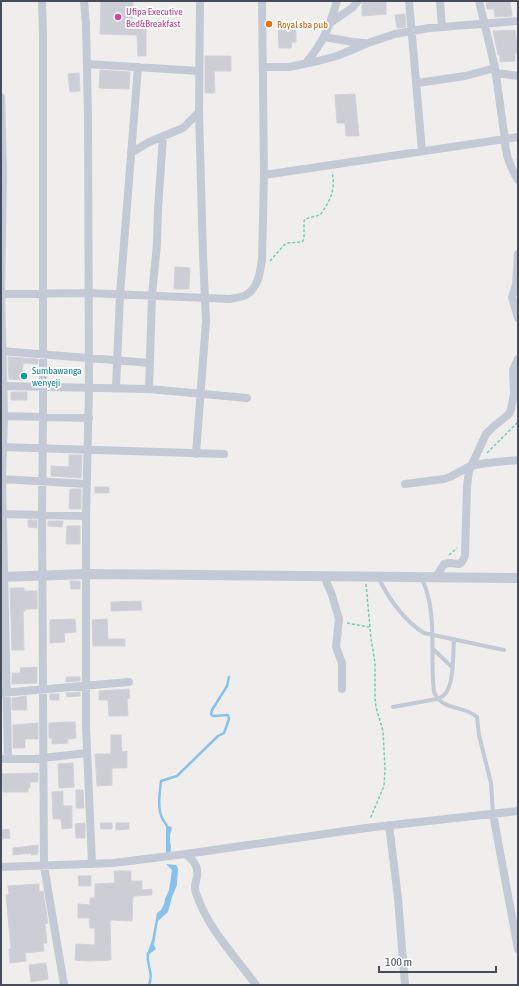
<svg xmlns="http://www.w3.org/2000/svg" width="519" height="986" viewBox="0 0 519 986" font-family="'Asap Condensed',sans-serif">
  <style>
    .water { fill: #88c2eb }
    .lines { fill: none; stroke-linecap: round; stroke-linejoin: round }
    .stream { stroke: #88c2eb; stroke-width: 2.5 }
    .building { fill: #cdced5; stroke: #d1d2d9 }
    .path { stroke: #73ccb2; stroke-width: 1.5; stroke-dasharray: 3 2; stroke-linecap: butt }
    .service { stroke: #c3c9d5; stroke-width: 4 }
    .minor { stroke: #c3c9d5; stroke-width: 8 }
    .tertiary { stroke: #c3c9d5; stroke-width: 10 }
    .hotel-dot { fill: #d1479c; stroke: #fff; stroke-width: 1.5 }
    .food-dot { fill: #e8710a; stroke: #fff; stroke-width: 1.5 }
    .culture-dot { fill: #0f9aa8; stroke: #fff; stroke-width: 1.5 }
    .labels { text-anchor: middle; stroke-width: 3.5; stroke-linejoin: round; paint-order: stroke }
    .hotel-label { font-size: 10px; fill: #b23c85; stroke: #fff; text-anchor: start }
    .food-label { font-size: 10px; fill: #c56008; stroke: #fff; text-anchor: start }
    .culture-label { font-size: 10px; fill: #0d838f; stroke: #fff; text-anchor: start }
  </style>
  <rect width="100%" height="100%" fill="#f0eeed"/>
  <path class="water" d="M170,826L172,828L170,835V842L171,846L170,858L166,853V827Z
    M166,864L176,865L178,868L177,885L172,897L168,912L158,921L154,945L156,949L148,955V951L152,940L157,913L161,910L164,904L165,899L169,890L172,870Z"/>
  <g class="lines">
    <path class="stream" d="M168,829C167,824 164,822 162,818C157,807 160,792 161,781L177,776L218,736L224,733L229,719L228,715L213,716L211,714L212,710L227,686L229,677
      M148,953C146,965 154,972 149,985"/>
  </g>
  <path class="building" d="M101,1L133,2L132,27H146V56H138L137,35L100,34Z
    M363,1H386V14L362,16V5Z
    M486,1H510L512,16L495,17L494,9H487Z
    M405,14L406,27L397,28L395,15Z
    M278,26H296V42H292L291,48H279Z
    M515,30L518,53H515V61L500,62V55H498L493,31Z
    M205,56H231V71H214L215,93H205Z
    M100,70L130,72L129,89L99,88Z
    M79,73L80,91L70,92L68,74Z
    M355,94L359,136H346L345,123H337L335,95Z
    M175,267L190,268L189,289H174Z
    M8,357L38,359V364L23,363L22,380L9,379Z
    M11,392H27V400H11Z
    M69,455H82L81,478L51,476V466L69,467Z
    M95,487H109V493H95Z
    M70,489H81V509H69Z
    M28,520H37V528L28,527Z
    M48,521H63L62,527L48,526Z
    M67,526H80V544H66Z
    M70,581H80V589H71Z
    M10,588H24V591H37V609H25V611H23L24,650H12Z
    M141,601L142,610L111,611V602Z
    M75,619L76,632L64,633L65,642L50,643V620Z
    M107,619L108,639H125V646H93L92,620Z
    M37,667V683L12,684V673H21L20,668Z
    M66,677H80V681L66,682Z
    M129,689L130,698L127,699L128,716H109L108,700H99V691Z
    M80,692V696L67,697L66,693Z
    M50,694H59V700H50Z
    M26,696L27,710H12V698Z
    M66,722H75L76,738L67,739L68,743L52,744V738H49V723Z
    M38,723V739H25V748H13V725Z
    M111,735H121L122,752L127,751V768H112V785L97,786L95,754H111Z
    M73,763L74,787L59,788L58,764Z
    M38,773V782H30V788H28V792H3L2,774Z
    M76,790H83L84,808H76Z
    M63,791V806H72V828L62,829L61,819H53L52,792Z
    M85,823V838H76L75,824Z
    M100,823H112V829H101Z
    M116,823H129V829L116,830Z
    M9,829L10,838L1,839V830Z
    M38,845V854L31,855V853L13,855V848Z
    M114,871H131V881H142V890L152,889V895L133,896L132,921L110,920L111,960L89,961L75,960L76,944L95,945V928H90L89,918H78V904L90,905V898H95V884L115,883Z
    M78,876H91V886H79Z
    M39,884V892L43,891L48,923L45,924L47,943H43L44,951L25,953L26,961L10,963L9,949H11L6,895L9,894L8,886Z
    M46,963L48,979L31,982L29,965Z"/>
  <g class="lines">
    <path class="path" d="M270,261L284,245L288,243L302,242L304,239V221L305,219L320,215C330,202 336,189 332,172
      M487,453L518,422
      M449,555L457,548
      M366,584L371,639L375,663V699L376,707L383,731L385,769L384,786L370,819
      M347,623L369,627"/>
    <path class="service" d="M378,577C389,599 403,620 424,633L504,650
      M421,577C439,613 429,654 434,692C443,712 462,704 477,717L479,735L491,783L493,814
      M433,649L452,667
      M393,707L437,699C441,697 445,696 447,691C454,679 453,653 454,639"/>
    <path class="minor" d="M42,1L43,37V417L42,515L44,866L64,985
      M84,1L86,24L88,116L89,388L86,516V726L92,864
      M409,1L422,151
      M440,1L442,27
      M479,1L495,68L505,140C505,154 510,167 518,180
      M330,23L352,8L358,1
      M324,37L353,42L365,43
      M87,64L199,71
      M305,64C323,43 329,28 337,1
      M263,67H289L318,61L337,56L368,43L395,34L429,28L518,21
      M496,73L518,76
      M417,83L465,76L495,68
      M1,97L3,172L1,294L4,416L2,479L8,758
      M131,153L149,142L183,128L199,112
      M264,175L518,137
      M518,254L516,285L512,297L518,318
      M1,294L88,293L230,299C235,298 242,297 246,295C259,287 260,272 262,259L264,175L262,1
      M1,351L150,363
      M1,386L149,389L247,398
      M116,388L120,294L138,67
      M149,389L152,295L157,244L158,209L163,137
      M1,416L89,418
      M1,447L224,454
      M196,454L206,321L203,255L199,112L200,1
      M1,479L87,484
      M405,484L444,479L450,477L470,466L486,463L518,460
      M1,514L86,516
      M324,576L332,595L339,619L336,647L342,663V689
      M436,577L444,564L450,563L459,564L462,562L465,556L467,486L469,471L486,434L493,427L509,414L511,409L514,394L513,370L518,359
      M1,693L129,682
      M1,759H34L87,753
      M493,814L518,949
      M389,825L398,898L405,985
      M186,854C195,862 200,868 196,881C195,885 194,888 196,893C209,931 233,953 256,985
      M1,867L113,863L186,854L366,828L518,811"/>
    <path class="tertiary" d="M1,577L86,574L518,578"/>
  </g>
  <circle class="hotel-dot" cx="118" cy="17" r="4"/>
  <circle class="food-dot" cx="269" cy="24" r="4"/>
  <circle class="culture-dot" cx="24" cy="376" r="4"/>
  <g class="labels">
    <g class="hotel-label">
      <text x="126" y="15">Ufipa Executive<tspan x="126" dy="12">Bed&amp;Breakfast</tspan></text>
    </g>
    <g class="food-label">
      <text x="277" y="28">Royal sba pub</text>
    </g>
    <g class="culture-label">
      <text x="32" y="374">Sumbawanga<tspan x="32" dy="12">wenyeji</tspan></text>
    </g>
  </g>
  <rect width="519" height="986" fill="none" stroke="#464c5a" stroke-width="4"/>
  <path d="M379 966v6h117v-6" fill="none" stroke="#464c5a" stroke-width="2"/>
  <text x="385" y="966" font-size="12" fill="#464c5a" stroke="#ffffff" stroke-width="3" paint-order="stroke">100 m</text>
</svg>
